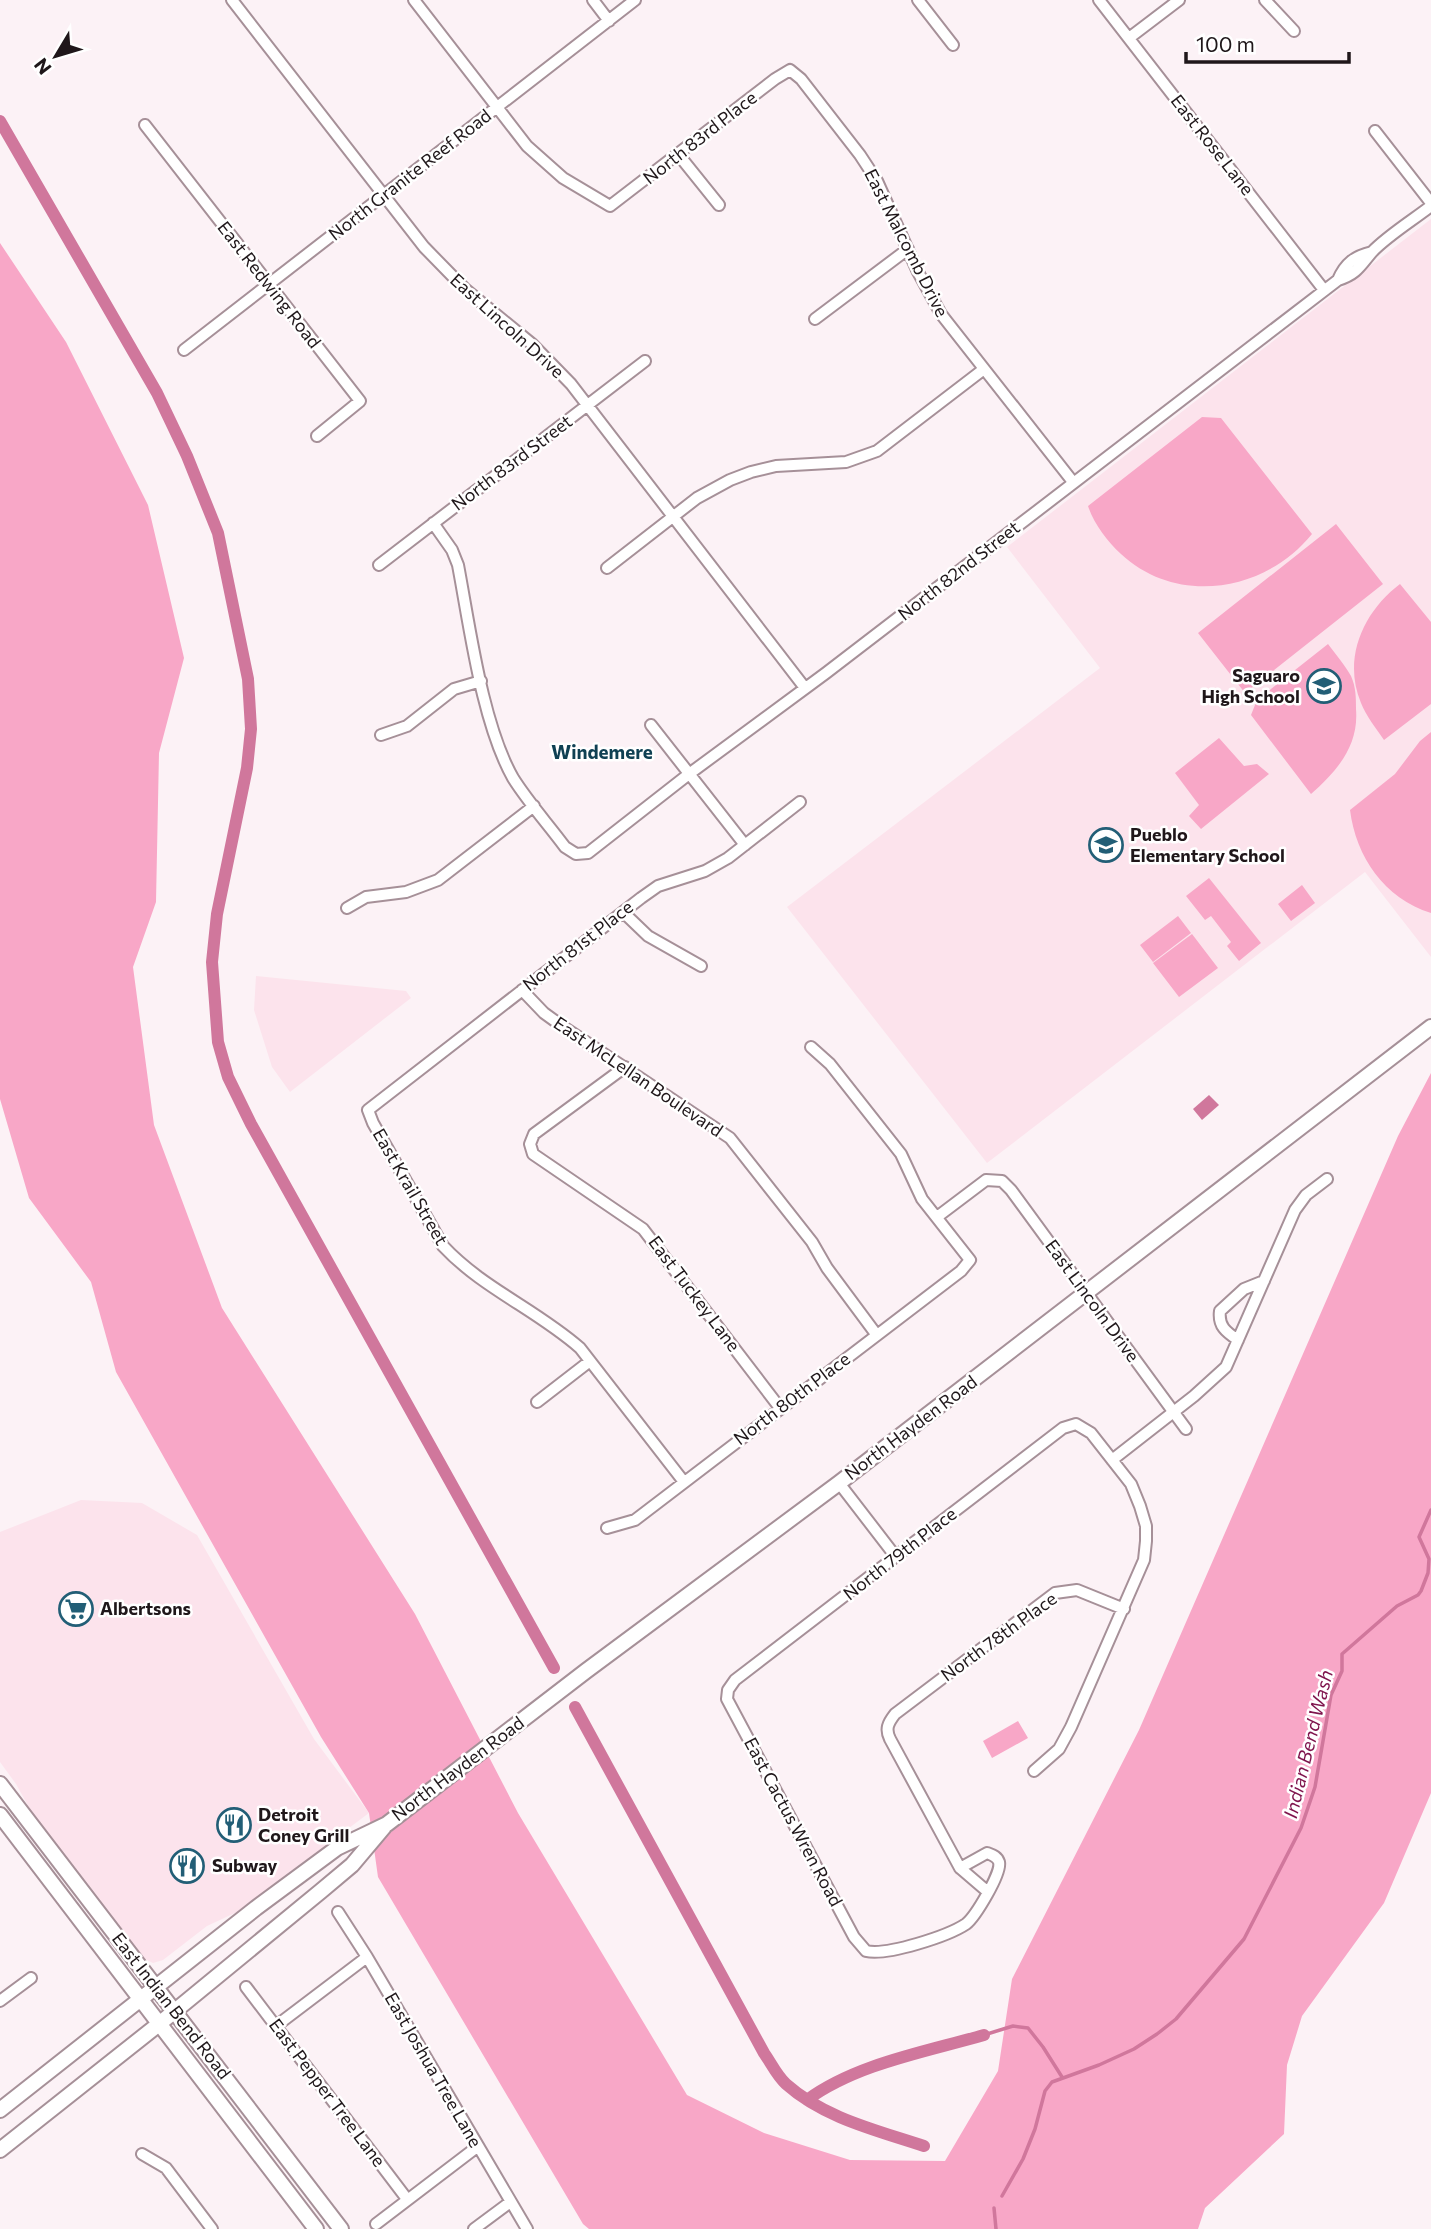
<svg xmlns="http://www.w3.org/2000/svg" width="1431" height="2229" viewBox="0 0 1431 2229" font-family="Commissioner,sans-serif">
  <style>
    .built { fill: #fce3ec }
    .green { fill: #f8a7c7 }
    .water { fill: #d0779c }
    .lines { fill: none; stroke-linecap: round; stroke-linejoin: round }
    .stream { stroke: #d0779c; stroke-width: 3.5 }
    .canal { stroke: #d0779c; stroke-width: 12 }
    .minor-casing { stroke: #a69098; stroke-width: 14 }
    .major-casing { stroke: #a69098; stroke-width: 18 }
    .minor { stroke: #fff; stroke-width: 10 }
    .major { stroke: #fff; stroke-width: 14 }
    .labels { text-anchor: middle; stroke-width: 5; stroke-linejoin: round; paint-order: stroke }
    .street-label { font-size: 18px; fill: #1f171a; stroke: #fff }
    .poi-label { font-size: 18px; font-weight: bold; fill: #1f171a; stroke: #fff; text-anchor: start }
    .neighbourhood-label { font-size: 19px; font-weight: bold; fill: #0f4053; stroke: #fff }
    .water-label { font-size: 19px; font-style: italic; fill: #7f144d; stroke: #fff }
  </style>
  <rect width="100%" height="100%" fill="#fcf2f6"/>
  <path class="built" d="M1431,219V957L1365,872L987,1163L787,907L1100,668L1007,547Z
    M256,976L406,991L411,998L290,1092L272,1067L254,1010Z
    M81,1500L142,1503L197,1535L314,1739L369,1813L237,1912L207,1926L163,1960L153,1963L143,1958L36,1820L16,1784L0,1762V1532Z"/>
  <path class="green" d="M0,243L66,342L148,505L184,658L159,753L156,902L133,967L154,1125L222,1308L415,1614L518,1813L687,2095L764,2133L850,2160L945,2161L998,2071L1012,1979L1139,1730L1398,1136L1431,1073V1793L1384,1903L1302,2016L1287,2065L1284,2134L1205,2208L1198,2229H589L583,2224L378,1877L369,1813L321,1737L116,1372L91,1282L29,1198L0,1099Z
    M1202,417L1221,418L1312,534C1266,591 1178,607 1121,554C1107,541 1094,524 1088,506Z
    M1336,524L1383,584L1245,693L1198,633Z
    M1400,584L1431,622V704L1384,740C1376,728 1366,716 1361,703C1342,658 1364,611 1400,584Z
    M1328,644C1336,655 1345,665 1351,676C1356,687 1356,698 1356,709C1359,746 1337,771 1311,794L1251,715L1257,700Z
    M1431,732V913C1384,898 1356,857 1350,810L1395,774L1420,741Z
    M1219,738L1244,766L1257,764L1269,774L1201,829L1189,816L1199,805L1175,773Z
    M1209,878L1261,943L1239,961L1227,946L1231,942L1211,916L1205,920L1186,896Z
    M1302,885L1315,903L1291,921L1278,904Z
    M1178,916L1191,933L1153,962L1140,945Z
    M1192,934L1218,968L1179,997L1153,963Z
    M1018,1721L1028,1738L992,1758L983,1741Z"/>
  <path class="water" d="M1209,1095L1219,1105L1202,1120L1193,1109Z"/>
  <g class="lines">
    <path class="stream" d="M984,2035L1013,2026L1028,2028L1043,2047L1062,2077
      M1002,2196L1023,2159L1035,2129L1045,2091L1052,2082L1099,2065L1134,2049L1157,2034L1176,2019L1244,1939L1301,1828L1315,1787L1331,1695L1342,1671V1654L1397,1606L1418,1595L1421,1591L1428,1573L1429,1559L1419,1537L1431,1510
      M994,2208L996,2229"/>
    <path class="canal" d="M0,121L157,393L187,456L218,533L248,679L251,729L247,768L217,914L212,962L218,1042L228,1077L251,1124L554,1668
      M575,1707L764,2053C771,2063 777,2076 786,2084C824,2118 876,2130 924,2146
      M807,2100C856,2064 925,2052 984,2035"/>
    <g class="minor-casing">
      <path id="minor" d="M232,0L424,247L465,289L532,344L571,384L805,688
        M414,0L527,146L563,178L610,206L775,79L790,70L801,79L860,155L877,181L918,272L941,314L1073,482
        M593,0L609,21
        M918,0L953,45
        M1099,0L1324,290
        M1265,0L1294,31
        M1129,38L1179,0
        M145,125L360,401L317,436
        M1375,131L1431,203
        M678,154L719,205
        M1338,280C1345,263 1355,256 1372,252
        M815,319L908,249
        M184,350L635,0
        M433,523L452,550L458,565C470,628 482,723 513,778C528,802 548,824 565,847L576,854L588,853L689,774L826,673L1338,280C1357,274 1360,266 1372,252C1387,236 1413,220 1431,206
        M379,565L645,361
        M607,568L697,498L730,480L751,472L776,466L846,462L877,451L984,369
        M651,725L745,845
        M381,735L407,726L454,689L481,681
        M347,908L366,897L406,892L438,880L534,806
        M623,912L648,936L701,966
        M522,990L544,1013L562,1026L730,1138L812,1242L827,1268L876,1334
        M625,1067L534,1134L530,1144L533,1154L643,1229L780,1408
        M937,1217L986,1180L1002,1181L1011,1190L1186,1429
        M1238,1340C1226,1332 1218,1326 1220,1311L1244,1289L1264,1281
        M537,1402L590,1361
        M1112,1460L1194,1396L1226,1367L1295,1210L1306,1195L1327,1179
        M684,1482L580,1348C537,1310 482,1288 443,1246L373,1123L368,1110L641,898L658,886L705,871L728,858L800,802
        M839,1483L896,1557
        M607,1528L635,1520L961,1271L970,1260L922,1199L901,1154L830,1064L811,1047
        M960,1868L987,1853C992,1855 997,1856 999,1862C1002,1873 975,1917 966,1924C948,1936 887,1956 866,1951L854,1937L727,1699L728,1690L735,1680L1063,1428L1076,1424L1091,1433L1131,1484L1140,1506L1146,1526V1541L1144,1560L1071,1727L1059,1749L1034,1771
        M988,1892L960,1868L890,1739C885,1729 888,1723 895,1714L1055,1593L1077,1590L1124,1609
        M338,1912L367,1957L527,2229
        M246,1987L407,2199
        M0,2001L31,1978
        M276,2026L367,1957
        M142,2154L166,2168L212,2229
        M376,2224L477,2147
        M474,2229L509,2203"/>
    </g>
    <g class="major-casing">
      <path id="major" d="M0,1784L341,2229
        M0,1815L316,2229
        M0,2110L256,1908L337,1848L387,1824L586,1671L839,1483L1431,1027
        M0,2150L159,2024L321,1891L352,1865L384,1827"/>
    </g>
    <use href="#minor" class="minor"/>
    <use href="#major" class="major"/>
  </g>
  <defs>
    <g id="school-ring" transform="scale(1.75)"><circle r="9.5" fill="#fff" stroke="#225e76" stroke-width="1.5"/><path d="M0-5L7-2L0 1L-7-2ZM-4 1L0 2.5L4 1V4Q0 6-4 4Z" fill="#225e76"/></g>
    <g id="supermarket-ring" transform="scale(1.75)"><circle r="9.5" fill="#fff" stroke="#225e76" stroke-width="1.5"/><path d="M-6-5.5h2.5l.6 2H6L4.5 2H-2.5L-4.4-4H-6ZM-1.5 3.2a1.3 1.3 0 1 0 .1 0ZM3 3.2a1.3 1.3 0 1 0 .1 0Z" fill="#225e76"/></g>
    <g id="restaurant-ring" transform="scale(1.75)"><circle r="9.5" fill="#fff" stroke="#225e76" stroke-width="1.5"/><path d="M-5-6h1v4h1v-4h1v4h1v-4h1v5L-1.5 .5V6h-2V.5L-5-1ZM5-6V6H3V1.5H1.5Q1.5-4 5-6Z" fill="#225e76"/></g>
  </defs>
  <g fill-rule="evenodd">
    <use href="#school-ring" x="1324" y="686"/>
    <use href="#school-ring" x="1106" y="845"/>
    <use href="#supermarket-ring" x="76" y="1609"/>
    <use href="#restaurant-ring" x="234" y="1825"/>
    <use href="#restaurant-ring" x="187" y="1866"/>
  </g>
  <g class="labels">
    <g class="street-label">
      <text transform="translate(700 138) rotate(-38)" y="6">North 83rd Place</text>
      <text transform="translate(1212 145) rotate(52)" y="6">East Rose Lane</text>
      <text transform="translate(410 175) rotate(-38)" y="6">North Granite Reef Road</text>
      <text transform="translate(906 243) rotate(63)" y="6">East Malcomb Drive</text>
      <text transform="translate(269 285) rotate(52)" y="6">East Redwing Road</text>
      <text transform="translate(507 326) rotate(42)" y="6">East Lincoln Drive</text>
      <text transform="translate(512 463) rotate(-37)" y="6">North 83rd Street</text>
      <text transform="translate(959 571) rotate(-38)" y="6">North 82nd Street</text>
      <text transform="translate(578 946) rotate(-38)" y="6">North 81st Place</text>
      <text transform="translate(638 1077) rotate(34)" y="6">East McLellan Boulevard</text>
      <text transform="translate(410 1187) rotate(60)" y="6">East Krail Street</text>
      <text transform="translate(694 1294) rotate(53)" y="6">East Tuckey Lane</text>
      <text transform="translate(1092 1301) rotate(54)" y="6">East Lincoln Drive</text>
      <text transform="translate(792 1399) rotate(-37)" y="6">North 80th Place</text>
      <text transform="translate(911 1428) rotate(-37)" y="6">North Hayden Road</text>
      <text transform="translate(900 1554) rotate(-38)" y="6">North 79th Place</text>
      <text transform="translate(999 1637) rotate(-36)" y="6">North 78th Place</text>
      <text transform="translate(458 1769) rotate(-37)" y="6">North Hayden Road</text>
      <text transform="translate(793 1822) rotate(62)" y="6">East Cactus Wren Road</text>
      <text transform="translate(171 2006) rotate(52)" y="6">East Indian Bend Road</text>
      <text transform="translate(433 2070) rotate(60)" y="6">East Joshua Tree Lane</text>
      <text transform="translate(327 2093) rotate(53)" y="6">East Pepper Tree Lane</text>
    </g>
    <g class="poi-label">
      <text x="1300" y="682" text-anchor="end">Saguaro<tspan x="1300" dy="21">High School</tspan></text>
      <text x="1130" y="841">Pueblo<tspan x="1130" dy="21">Elementary School</tspan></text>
      <text x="100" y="1615">Albertsons</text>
      <text x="258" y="1821">Detroit<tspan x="258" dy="21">Coney Grill</tspan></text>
      <text x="212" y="1872">Subway</text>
    </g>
    <g class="neighbourhood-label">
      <text x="602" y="759">Windemere</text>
    </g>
    <g class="water-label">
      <text transform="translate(1308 1744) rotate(-76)" y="7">Indian Bend Wash</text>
    </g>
  </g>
  <g transform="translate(56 56) rotate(232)" stroke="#ffffff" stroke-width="5" paint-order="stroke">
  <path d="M0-5L12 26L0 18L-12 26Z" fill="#1f171a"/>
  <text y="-10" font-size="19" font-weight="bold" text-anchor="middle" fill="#1f171a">N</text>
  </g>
  <path d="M1186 52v10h163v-10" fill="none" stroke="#1f171a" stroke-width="3.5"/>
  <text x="1196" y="52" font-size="21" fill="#1f171a" stroke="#ffffff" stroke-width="5" paint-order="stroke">100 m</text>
</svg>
